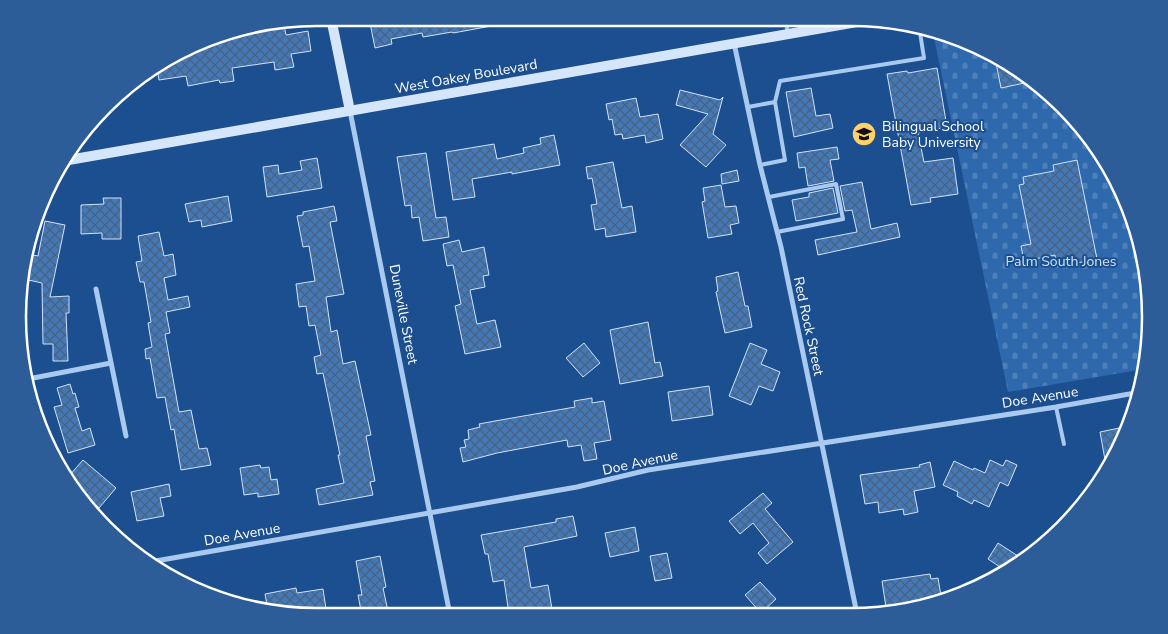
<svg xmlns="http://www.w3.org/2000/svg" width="1168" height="634" viewBox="0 0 1168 634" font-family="'Nunito Sans',sans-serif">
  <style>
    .cemetery { fill: url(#cemetery-stones) }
    .building { fill: url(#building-cross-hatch); stroke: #cfe3fa }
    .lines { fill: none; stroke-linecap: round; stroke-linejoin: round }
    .lane { stroke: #a9c9ee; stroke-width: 4 }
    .street { stroke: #a9c9ee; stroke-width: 5 }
    .secondary { stroke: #d6e6fa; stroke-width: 10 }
    .labels { text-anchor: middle; stroke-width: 4; stroke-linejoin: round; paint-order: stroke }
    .street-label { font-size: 14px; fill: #fff; stroke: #1b4f8f }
    .poi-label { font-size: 14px; fill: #fff; stroke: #1b4f8f; text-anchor: start }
    .park-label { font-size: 14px; fill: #cfe3fa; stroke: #1b4f8f }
    .rim { fill: none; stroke: #fff; stroke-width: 2.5 }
  </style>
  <defs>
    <pattern id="cemetery-stones" width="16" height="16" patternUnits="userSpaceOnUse" patternTransform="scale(1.25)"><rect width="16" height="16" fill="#2e69ad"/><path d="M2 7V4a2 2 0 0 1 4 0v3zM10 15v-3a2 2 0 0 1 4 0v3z" fill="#4d80b9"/></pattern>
    <pattern id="building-cross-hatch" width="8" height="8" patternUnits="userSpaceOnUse" patternTransform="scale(1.25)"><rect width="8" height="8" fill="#4478b7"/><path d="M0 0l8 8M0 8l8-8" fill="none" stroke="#486282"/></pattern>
  </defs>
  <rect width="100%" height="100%" fill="#1b4f8f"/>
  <path class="cemetery" d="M939,32L1000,57L1088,134L1140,239L1148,356L1144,369L1008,392L933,33Z"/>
  <path class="building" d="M369,18H387V22L408,18H507L508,23L453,33L452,32L423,37L422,33L391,39L392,44L375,48Z
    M284,25L286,35L308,31L311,51L291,54L294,67L275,70L274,62L232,68L234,81L220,83L219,80L188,86L186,76L159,80L157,68L215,36Z
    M1004,61L1012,68L1029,82L1001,88L996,63Z
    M937,68L947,127L918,133L924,162L953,158L958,194L930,198L931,202L911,205L887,74L907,71L908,73Z
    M811,88L816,116L830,114L833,128L794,137L786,92Z
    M680,90L720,100L723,97L713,134L726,145L706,167L680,145L708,114L676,105Z
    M636,98L640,117L658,114L663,139L646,143L645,135L623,139L622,134L615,135L612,119L609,120L606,104Z
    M554,135L560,165L512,174V172L472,179L475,197L453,200L446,152L494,144L497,159L524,153L523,148L541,144L540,138Z
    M837,147L839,159L830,160L834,181L808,186L805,167L799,168L797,153Z
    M426,153L436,218L446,217L449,237L423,241L419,217L412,218L411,205L405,206L397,157Z
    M317,158L322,188L267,197L263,167L278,165L279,174L302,170L300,161Z
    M1077,160L1097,259L1057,267L1055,255L1024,261L1021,246L1031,244L1019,185L1024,184L1023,177L1054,171L1053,165Z
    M613,162L622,208L632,206L636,232L606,237L605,228L595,230L591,205L597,204L592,178L588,179L586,167Z
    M737,170L739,181L722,184L721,174Z
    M862,182L871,229L897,223L900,237L818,255L815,240L857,232L852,210L845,211L840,186Z
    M721,185L725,207L736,206L739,223L730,225L732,234L708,238L702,202L705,201L703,188Z
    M833,188L838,213L796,221L792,200L809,197V193Z
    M228,196L232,221L202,227L201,220L189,222L185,204Z
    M103,198H121V239H102V233L81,234V205L104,204Z
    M334,206L337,221L330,222L344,294L326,297L331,332L337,330L343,364L355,361L371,435L366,436L375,481L370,482L373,495L319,505L316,489L344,483L338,455H340L323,373L317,374L314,357L321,355L315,325L309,326L306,306L299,307L296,284L315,281L309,246L303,247L297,216L303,215V212Z
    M45,221L65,225L50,297L69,296V313H66L68,361H53V344H43L42,283L24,279L27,254L38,256Z
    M159,232L164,256L173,254L176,275L164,278L168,300L188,296L190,307L166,312L170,333L165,334L179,412L191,410L199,449L207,448L211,465L181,470L174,429L171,430L165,397L157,398L150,358L146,359L145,349L152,347L148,323L151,322L144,282H140L136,262L142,261L138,236Z
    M459,240L462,252L484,247L489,275L483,276L485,287L470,290L477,324L495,320L501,347L465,354L455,306L461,304L453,265L447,266L443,244Z
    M738,272L745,306H748L752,327L725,333L716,292L718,291L716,277Z
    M648,322L655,363L660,362L663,376L620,384L610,330Z
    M584,343L600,363L583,377L566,358Z
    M750,343L767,350L761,364L780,372L773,391L759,386L751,405L729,396Z
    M70,384L73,394L75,393L79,407L75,408L82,431L90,428L95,445L68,453L54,407L62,405L57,388Z
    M709,386L713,415L672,421L668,392Z
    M592,398V403L604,401L611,440L594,443L597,459L584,461L581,445L568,447L567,440L497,453L463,462L460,448L466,447L464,440L469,439L468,430L480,427L479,424L495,421L575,407L574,401Z
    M1124,427L1111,466L1107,471L1100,432Z
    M83,460L116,488L99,508L76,489L68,477Z
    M990,460L1003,466L1006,460L1017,465L1008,486L1000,482L989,507L974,500L972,504L957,496L958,492L943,485L954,461L973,470L974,468L985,473Z
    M930,462L935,487L914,491L918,512L904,515L903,509L879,513L878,502L865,504L860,475L920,467L919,465Z
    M260,465L261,468L269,467L271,480L277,479L279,494L258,497V493L244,495L240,468Z
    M169,484L171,496L160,498L164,516L137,521L131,492Z
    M763,493L772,503L765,509L793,542L767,564L758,553L769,543L753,523L740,534L729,521Z
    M573,516L577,536L524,547L531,588L548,585L553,615H515L514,613L509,614L504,580L493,582L488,554H485L481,535L556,522V519Z
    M635,527L639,551L610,557L605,533Z
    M998,543L1024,560L1018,566L1006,571L988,559Z
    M667,553L672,578L655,581L650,556Z
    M380,556L386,587L383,588L389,616H362L358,595H362L356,561Z
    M930,574L931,579L938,578L942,602L887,614L882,581Z
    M760,582L776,599L761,613L745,595Z
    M296,588L297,593L323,589L326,609L301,613V616L268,611L265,594Z"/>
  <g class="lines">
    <path class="lane" d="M785,18L788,33
      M748,107L775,102
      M760,165L785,160L775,102L780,81L924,58L919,26
      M769,197L836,184L843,219L777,232
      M1056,407L1064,444"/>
    <path class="street" d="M734,43L760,165L781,247L857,614
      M350,111L450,615
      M96,289L126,436
      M28,379L111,363
      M150,562L577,487L648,470L1056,407L1135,393"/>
    <path class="secondary" d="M331,18L350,111
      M63,161L874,19"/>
  </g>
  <defs>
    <g id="school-disc" transform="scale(1.25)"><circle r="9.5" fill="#ffd166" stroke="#1b4f8f"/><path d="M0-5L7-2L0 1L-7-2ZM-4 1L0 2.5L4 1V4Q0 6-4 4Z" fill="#111"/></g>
  </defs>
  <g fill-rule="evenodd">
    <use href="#school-disc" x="864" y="134"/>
  </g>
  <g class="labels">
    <g class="street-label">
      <text transform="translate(466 76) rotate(-10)" y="5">West Oakey Boulevard</text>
      <text transform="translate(404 314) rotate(79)" y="5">Duneville Street</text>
      <text transform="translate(809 326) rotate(78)" y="5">Red Rock Street</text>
      <text transform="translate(1040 397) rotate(-9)" y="5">Doe Avenue</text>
      <text transform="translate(640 462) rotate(-12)" y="5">Doe Avenue</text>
      <text transform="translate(242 534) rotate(-10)" y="5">Doe Avenue</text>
    </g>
    <g class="poi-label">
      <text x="882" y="131">Bilingual School<tspan x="882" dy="16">Baby University</tspan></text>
    </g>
    <g class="park-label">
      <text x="1061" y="266">Palm South Jones</text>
    </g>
  </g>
  <path d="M0 0H1168V634H0ZM317 26H851A291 291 0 0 1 1142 317V317A291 291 0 0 1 851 608H317A291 291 0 0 1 26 317V317A291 291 0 0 1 317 26Z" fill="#2d5d98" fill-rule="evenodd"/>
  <path class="rim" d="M317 26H851A291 291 0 0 1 1142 317V317A291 291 0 0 1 851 608H317A291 291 0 0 1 26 317V317A291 291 0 0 1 317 26Z"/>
</svg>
